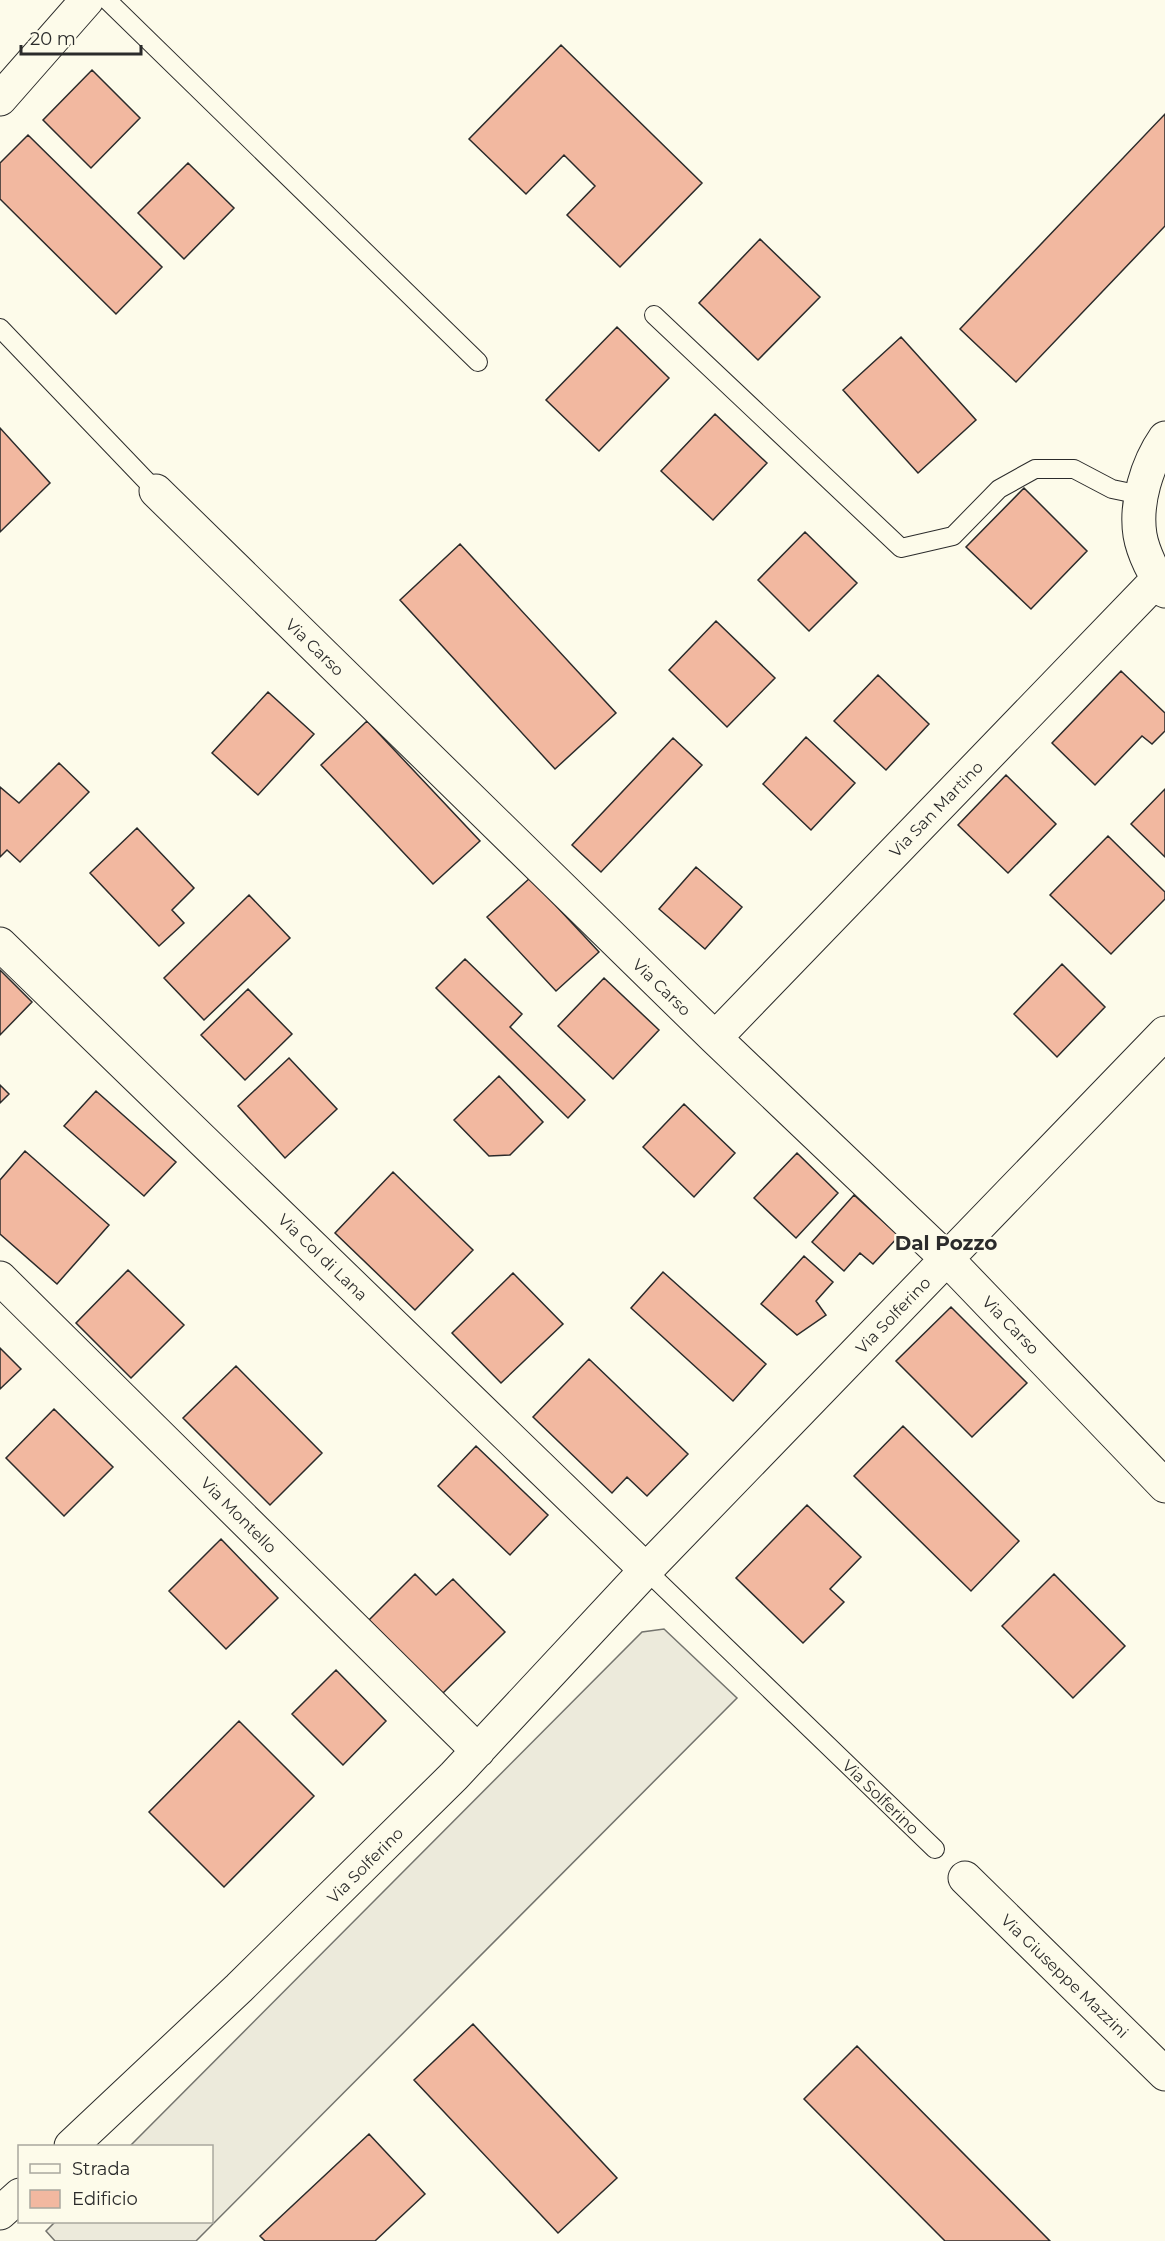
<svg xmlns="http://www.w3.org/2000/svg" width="1165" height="2241" viewBox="0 0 1165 2241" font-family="Montserrat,sans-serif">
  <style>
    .parking { fill: #eceadb; stroke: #74746e; stroke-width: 1.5 }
    .building { fill: #f2b8a0; stroke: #2b2b2b; stroke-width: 1.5 }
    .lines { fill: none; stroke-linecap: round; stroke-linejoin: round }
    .lane-casing { stroke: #2b2b2b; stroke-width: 20 }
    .street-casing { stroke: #2b2b2b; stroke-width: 35 }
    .lane { stroke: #fdfbea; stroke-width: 18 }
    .street { stroke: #fdfbea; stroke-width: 33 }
    .labels { text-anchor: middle; stroke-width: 4.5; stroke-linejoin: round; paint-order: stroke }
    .street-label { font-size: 16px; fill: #2b2b2b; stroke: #fdfbea }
    .quarter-label { font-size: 20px; font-weight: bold; fill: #2b2b2b; stroke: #fdfbea }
  </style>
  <rect width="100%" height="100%" fill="#fdfbea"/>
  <path class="parking" d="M664,1629L737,1698L196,2241H55L46,2231L55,2222H212V2146H130L642,1632Z"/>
  <path class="building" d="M561,45L702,183L620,267L567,215L595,186L564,155L526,194L469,139Z
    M92,70L140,118L91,168L43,120Z
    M1165,114V226L1016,382L960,329Z
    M28,135L162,267L116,314L0,199V163Z
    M188,163L234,208L184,259L138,213Z
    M760,239L820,297L758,360L699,303Z
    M617,327L669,378L599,451L546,400Z
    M901,337L976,420L918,473L843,390Z
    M715,414L767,463L713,520L661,471Z
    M0,428L50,483L0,532Z
    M1024,488L1087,551L1031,609L966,547Z
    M805,532L857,583L809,631L758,580Z
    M460,544L616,713L555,769L400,600Z
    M716,621L775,678L727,727L669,670Z
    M1121,671L1165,713V731L1152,744L1142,736L1095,785L1052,743Z
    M878,675L929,724L886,770L834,721Z
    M268,692L314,734L258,795L212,753Z
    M367,721L480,841L433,884L321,765Z
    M806,737L855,783L811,830L763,784Z
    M673,738L702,765L601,872L572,845Z
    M59,763L89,792L20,862L7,850L0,857V787L19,803Z
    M1006,775L1056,824L1008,873L958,825Z
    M1165,789V857L1131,824Z
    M137,828L194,888L172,910L184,923L159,946L90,873Z
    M1108,836L1165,892V899L1111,954L1050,895Z
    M696,867L742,907L705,949L659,909Z
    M530,878L599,952L556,991L487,917Z
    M249,895L290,938L204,1020L164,978Z
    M465,959L522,1014L510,1027L585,1100L568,1118L436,988Z
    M1062,964L1105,1007L1057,1057L1014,1014Z
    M0,970L32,1002L0,1035Z
    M604,978L659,1030L613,1079L558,1026Z
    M248,989L292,1034L245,1080L201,1035Z
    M289,1058L337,1109L285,1158L238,1106Z
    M499,1076L543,1122L510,1155L489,1156L454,1120Z
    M0,1085L9,1094L0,1103Z
    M96,1091L176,1162L144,1196L64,1126Z
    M684,1104L735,1153L694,1197L643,1147Z
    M25,1151L109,1225L57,1284L0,1234V1180Z
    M797,1153L838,1193L796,1238L754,1198Z
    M393,1172L473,1250L415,1310L335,1233Z
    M854,1195L899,1236L873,1264L860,1253L844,1271L812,1242Z
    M804,1256L833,1282L816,1301L826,1315L797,1335L761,1304Z
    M128,1270L184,1325L131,1378L76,1323Z
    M663,1272L766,1364L733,1401L631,1308Z
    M513,1273L563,1324L501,1383L452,1333Z
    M951,1307L1027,1383L972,1437L896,1361Z
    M0,1348L21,1369L0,1389Z
    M589,1359L688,1454L647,1496L627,1477L612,1493L533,1417Z
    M236,1366L322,1453L270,1505L183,1418Z
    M54,1409L113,1467L64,1516L6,1458Z
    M903,1426L1019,1541L971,1591L854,1476Z
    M476,1446L548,1515L510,1555L438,1486Z
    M807,1505L861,1557L830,1589L844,1602L803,1643L736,1578Z
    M221,1539L278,1598L226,1649L169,1591Z
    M415,1574L436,1595L453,1579L505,1632L442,1694L369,1620Z
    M1054,1574L1125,1646L1073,1698L1002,1626Z
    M336,1670L386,1721L343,1765L292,1714Z
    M239,1721L314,1796L224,1887L149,1812Z
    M473,2024L617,2178L558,2233L414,2080Z
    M857,2046L1050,2241H945L804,2099Z
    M369,2134L425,2194L375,2241H265L260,2236Z"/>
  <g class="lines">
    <g class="lane-casing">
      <path id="lane" d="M107,0L478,362
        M654,315L901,548L953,536L999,489L1035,469H1074L1112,489L1141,495
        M0,328L156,491
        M646,1570L935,1849"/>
    </g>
    <g class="street-casing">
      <path id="street" d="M0,99L87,0
        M1165,438C1147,464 1135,503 1140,535C1143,553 1155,576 1165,591
        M156,491L715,1038L947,1259L1165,1486
        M0,944L646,1570
        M715,1038L1158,579
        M0,1278L478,1751
        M965,1878L1165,2074
        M71,2146L239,1988L454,1776L646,1570L1165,1033
        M0,2213L20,2195"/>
    </g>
    <use href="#lane" class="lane"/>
    <use href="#street" class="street"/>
  </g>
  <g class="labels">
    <g class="street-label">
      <text transform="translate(315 647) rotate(44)" y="6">Via Carso</text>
      <text transform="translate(936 809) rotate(-46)" y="6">Via San Martino</text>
      <text transform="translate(662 987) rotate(44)" y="6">Via Carso</text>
      <text transform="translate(323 1257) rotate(44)" y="6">Via Col di Lana</text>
      <text transform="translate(893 1315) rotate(-46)" y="6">Via Solferino</text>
      <text transform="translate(1011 1325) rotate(46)" y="6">Via Carso</text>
      <text transform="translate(239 1515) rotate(45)" y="6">Via Montello</text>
      <text transform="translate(881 1797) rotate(44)" y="6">Via Solferino</text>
      <text transform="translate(365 1865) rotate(-45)" y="6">Via Solferino</text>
      <text transform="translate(1065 1976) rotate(44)" y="6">Via Giuseppe Mazzini</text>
    </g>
    <g class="quarter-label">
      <text x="946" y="1250">Dal Pozzo</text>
    </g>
  </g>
  <rect x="18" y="2145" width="195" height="78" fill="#fdfbea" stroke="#a9a89e" stroke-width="1.5"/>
  <rect x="30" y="2164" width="30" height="9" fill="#fdfbea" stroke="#a9a89e" stroke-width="1.5"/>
  <text x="72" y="2175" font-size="18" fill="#2b2b2b">Strada</text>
  <rect x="30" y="2190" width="30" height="18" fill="#f2b8a0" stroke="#a9a89e" stroke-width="1.5"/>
  <text x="72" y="2205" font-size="18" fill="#2b2b2b">Edificio</text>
  <path d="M21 45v9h120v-9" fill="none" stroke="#2b2b2b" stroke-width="3"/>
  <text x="30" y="45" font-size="18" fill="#2b2b2b" stroke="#fdfbea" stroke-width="4.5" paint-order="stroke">20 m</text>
</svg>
